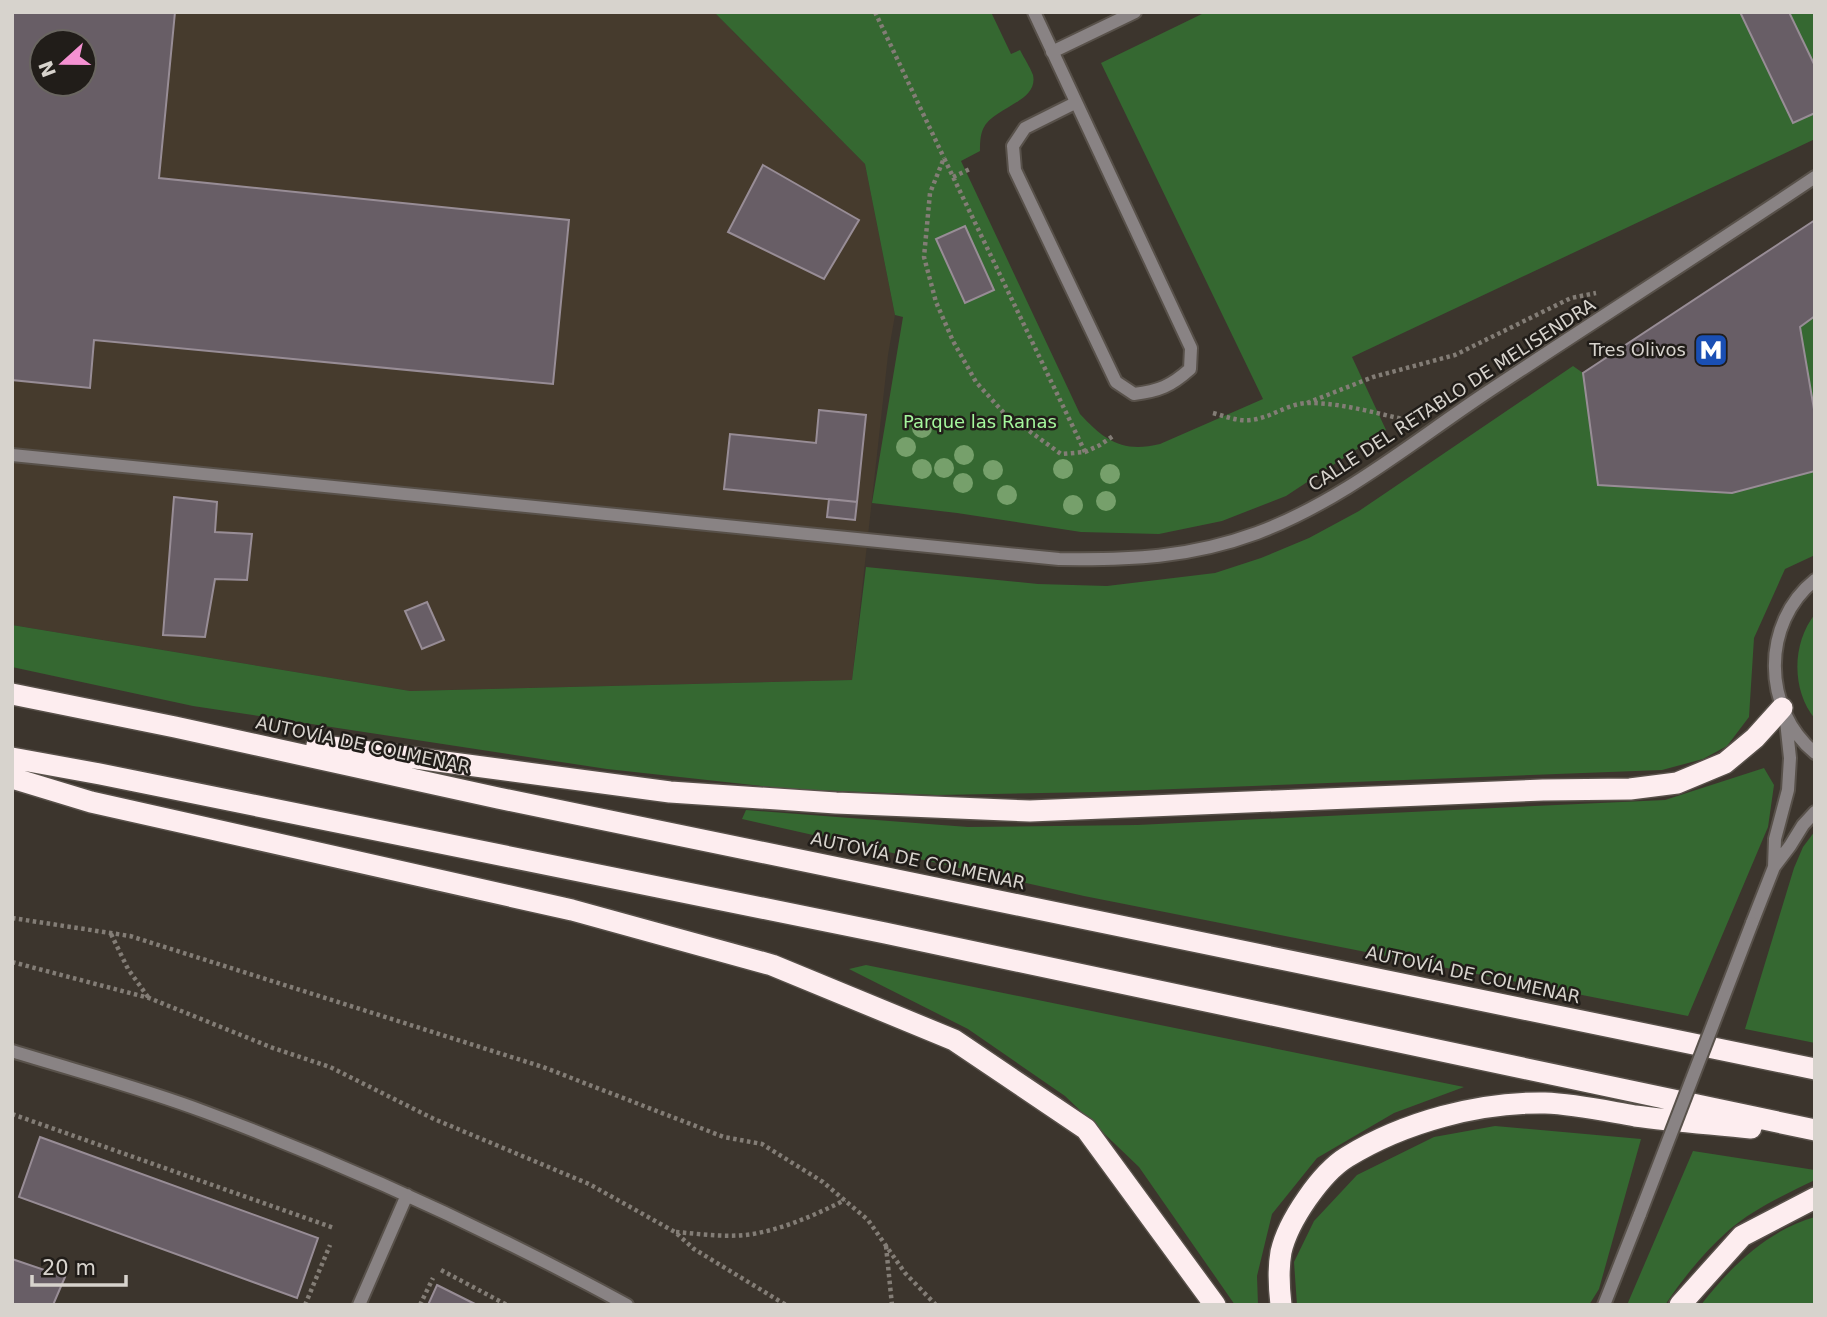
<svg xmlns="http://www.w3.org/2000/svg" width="1827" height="1317" viewBox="0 0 1827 1317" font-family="'DejaVu Sans',sans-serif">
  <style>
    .built { fill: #463b2d; fill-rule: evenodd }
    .green { fill: #356831 }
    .building { fill: #685e66; stroke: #988d96; stroke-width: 2; fill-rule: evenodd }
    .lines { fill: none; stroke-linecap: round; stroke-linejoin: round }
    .minor-casing { stroke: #58514a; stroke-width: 16 }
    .highway-casing { stroke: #58514a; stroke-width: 24 }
    .path { stroke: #837d76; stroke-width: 4.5; stroke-dasharray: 3.5 3.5; stroke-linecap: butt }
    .minor { stroke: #898384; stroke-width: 12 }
    .highway { stroke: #fdedef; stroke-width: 21 }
    .minor-bridge-casing { stroke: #58514a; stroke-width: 16; stroke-linecap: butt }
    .minor-bridge { stroke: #898384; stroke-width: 12 }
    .tree { fill: #76a06b }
    .labels { text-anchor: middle; stroke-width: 5; stroke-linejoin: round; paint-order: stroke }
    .poi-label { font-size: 18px; fill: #d7d3cd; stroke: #211d19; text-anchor: end }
    .street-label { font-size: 18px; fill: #d7d3cd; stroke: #211d19 }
    .park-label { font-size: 18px; fill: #a5f79d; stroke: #211d19 }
  </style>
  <rect width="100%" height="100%" fill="#3c352d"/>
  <path class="built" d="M12,12H714L865,164L895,315L888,355L852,680L410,691L12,625ZM42,42H84V84H42Z"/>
  <path class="green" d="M714,12H991L1011,54L1020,50C1024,58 1030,67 1033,75C1039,102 993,107 983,129C980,136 980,144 980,151L961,161L1080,414C1105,441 1123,453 1160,444L1263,399L1101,63L1206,12H1815V139L1352,357L1386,430L1286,496L1222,521L1159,534L1081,532L957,513L872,503L903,317L895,315L865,164Z
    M1815,316V415L1800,327Z
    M1573,366L1583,373L1598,485L1732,493L1815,471V555L1785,569L1754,638L1749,717L1727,746L1703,759L1662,770L1096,792L937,795L790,789L607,769L193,706L12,667V625L410,691L852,680L866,567L1038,584L1107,586L1215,573L1261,558L1309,538L1359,511Z
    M1815,614V719C1791,690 1792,643 1815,614Z
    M1764,768L1774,785L1768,827L1688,1016L1084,896L742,819L746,810L968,827L1137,825L1600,803L1665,800Z
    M1815,831V1043L1745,1029L1794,868L1803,847Z
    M866,965L1464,1087L1394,1113L1317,1158L1272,1214L1257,1276L1258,1305H1235L1139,1167L1065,1096L968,1029L849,969Z
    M1495,1126L1641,1139L1599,1289L1589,1305H1297L1294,1262L1314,1221L1357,1175L1434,1137Z
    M1693,1151L1815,1170V1180C1786,1194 1753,1209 1729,1230C1704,1252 1684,1277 1665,1305H1627Z
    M1815,1217V1305H1701C1730,1267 1768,1230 1815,1217Z"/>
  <path class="building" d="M12,12H175L159,178L569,220L553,384L94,340L90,388L12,380ZM42,42H84V84H42Z
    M1740,12H1789L1815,66V113L1793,123Z
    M763,165L859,220L824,279L728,232Z
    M1815,220V316L1800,327L1815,415V471L1732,493L1598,485L1583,373Z
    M965,226L994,290L965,303L936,239Z
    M819,410L866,415L857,502L724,489L730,434L816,443Z
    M174,497L217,502L215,532L252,534L247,580L215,579L205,637L163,635Z
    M829,499L857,502L855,520L827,517Z
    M427,602L444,640L422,649L405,611Z
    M40,1137L318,1238L297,1298L19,1197Z
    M12,1259L65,1277L53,1305H12Z
    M437,1285L477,1305H428Z"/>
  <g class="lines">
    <g class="minor-casing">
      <path id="minor" d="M1034,12L1191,348L1190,369C1171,386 1159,391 1134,394L1116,382L1015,170L1013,146L1025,128L1075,103
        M1052,52L1135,12
        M12,455L1059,559C1130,560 1189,558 1257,533C1340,502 1410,444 1483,395C1593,322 1705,251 1815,177
        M1815,580C1761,623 1762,709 1815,753
        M1774,867L1775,839L1788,790L1790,758L1786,721
        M1752,923L1774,867L1790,846L1803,825L1815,812
        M12,1051C76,1071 142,1088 205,1112C350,1166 491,1231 627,1305
        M359,1305L407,1195
        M1604,1305L1640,1214"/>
    </g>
    <g class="highway-casing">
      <path id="highway" d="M12,694L175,727L498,798L1815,1069
        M317,745L670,792L836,803L1030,811L1543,790L1630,789L1677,783L1725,763L1755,738L1782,708
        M12,758L100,774L885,933L1815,1130
        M12,778L91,802L572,910L772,965L954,1040L1086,1129L1215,1305
        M1281,1305C1279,1288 1278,1269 1281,1252C1288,1221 1321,1173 1347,1157C1404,1122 1479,1102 1545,1103C1575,1104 1606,1111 1635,1116C1673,1121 1713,1124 1751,1128
        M1680,1305L1742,1236L1815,1198"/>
    </g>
    <path class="path" d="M875,12L944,158
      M953,177L970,169
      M1307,403L1373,377L1455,355L1571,298L1596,293
      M1213,413C1228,417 1241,423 1257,419C1275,415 1290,403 1309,403C1342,403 1375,413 1407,420
      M1085,452L944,158L930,193L924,257L936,302L953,341L976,382L1003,412L1061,454L1085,452L1100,445L1113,436
      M12,918L130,936L543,1067L724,1137L762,1144L823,1182L868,1220L905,1273L936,1305
      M111,934L128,969L148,997
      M12,962L149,998L273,1048L330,1067L434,1119L589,1184L675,1232L694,1249L786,1305
      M12,1114L334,1228
      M676,1232C701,1234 728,1238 753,1234C786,1228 815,1215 845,1200
      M886,1246L892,1305
      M441,1270L507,1305
      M305,1305L330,1245
      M420,1305L433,1278"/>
    <use href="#minor" class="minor"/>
    <use href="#highway" class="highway"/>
    <g class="minor-bridge-casing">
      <path id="minor-bridge" d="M1640,1214L1752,923"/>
    </g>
    <use href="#minor-bridge" class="minor-bridge"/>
  </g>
  <g class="tree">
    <circle cx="922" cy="428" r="10"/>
    <circle cx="906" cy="447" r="10"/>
    <circle cx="964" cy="455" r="10"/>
    <circle cx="944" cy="468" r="10"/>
    <circle cx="922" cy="469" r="10"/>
    <circle cx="1063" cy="469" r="10"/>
    <circle cx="993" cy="470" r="10"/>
    <circle cx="1110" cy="474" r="10"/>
    <circle cx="963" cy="483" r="10"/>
    <circle cx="1007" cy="495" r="10"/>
    <circle cx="1106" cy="501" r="10"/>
    <circle cx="1073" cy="505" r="10"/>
  </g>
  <defs>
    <g id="metro-square" transform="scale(1.75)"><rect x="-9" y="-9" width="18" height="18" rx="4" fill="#1a4fb4" stroke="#211d19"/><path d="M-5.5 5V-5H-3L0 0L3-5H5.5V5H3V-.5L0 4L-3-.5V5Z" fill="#fff"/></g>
  </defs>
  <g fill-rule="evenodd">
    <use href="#metro-square" x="1711" y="350"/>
  </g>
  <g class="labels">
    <g class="poi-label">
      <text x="1686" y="356">Tres Olivos</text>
    </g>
    <g class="street-label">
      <text transform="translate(1452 395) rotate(-33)" y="6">CALLE DEL RETABLO DE MELISENDRA</text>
      <text transform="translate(363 745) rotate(12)" y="6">AUTOVÍA DE COLMENAR</text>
      <text transform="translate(918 861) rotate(12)" y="6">AUTOVÍA DE COLMENAR</text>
      <text transform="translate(1473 975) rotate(12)" y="6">AUTOVÍA DE COLMENAR</text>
    </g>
    <g class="park-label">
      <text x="980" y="428">Parque las Ranas</text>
    </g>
  </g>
  <rect width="1827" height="1317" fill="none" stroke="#d7d3cd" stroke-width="28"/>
  <g transform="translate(63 63) rotate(249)"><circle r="33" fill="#211d19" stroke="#6a6661" stroke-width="2"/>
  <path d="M0-5L12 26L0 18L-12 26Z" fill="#f591d2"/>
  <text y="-10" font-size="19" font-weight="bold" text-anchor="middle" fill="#d7d3cd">N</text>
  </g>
  <path d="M32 1275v10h94v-10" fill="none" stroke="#d7d3cd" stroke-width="3.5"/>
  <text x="42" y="1275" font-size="21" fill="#d7d3cd" stroke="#211d19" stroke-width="5" paint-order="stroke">20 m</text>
</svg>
